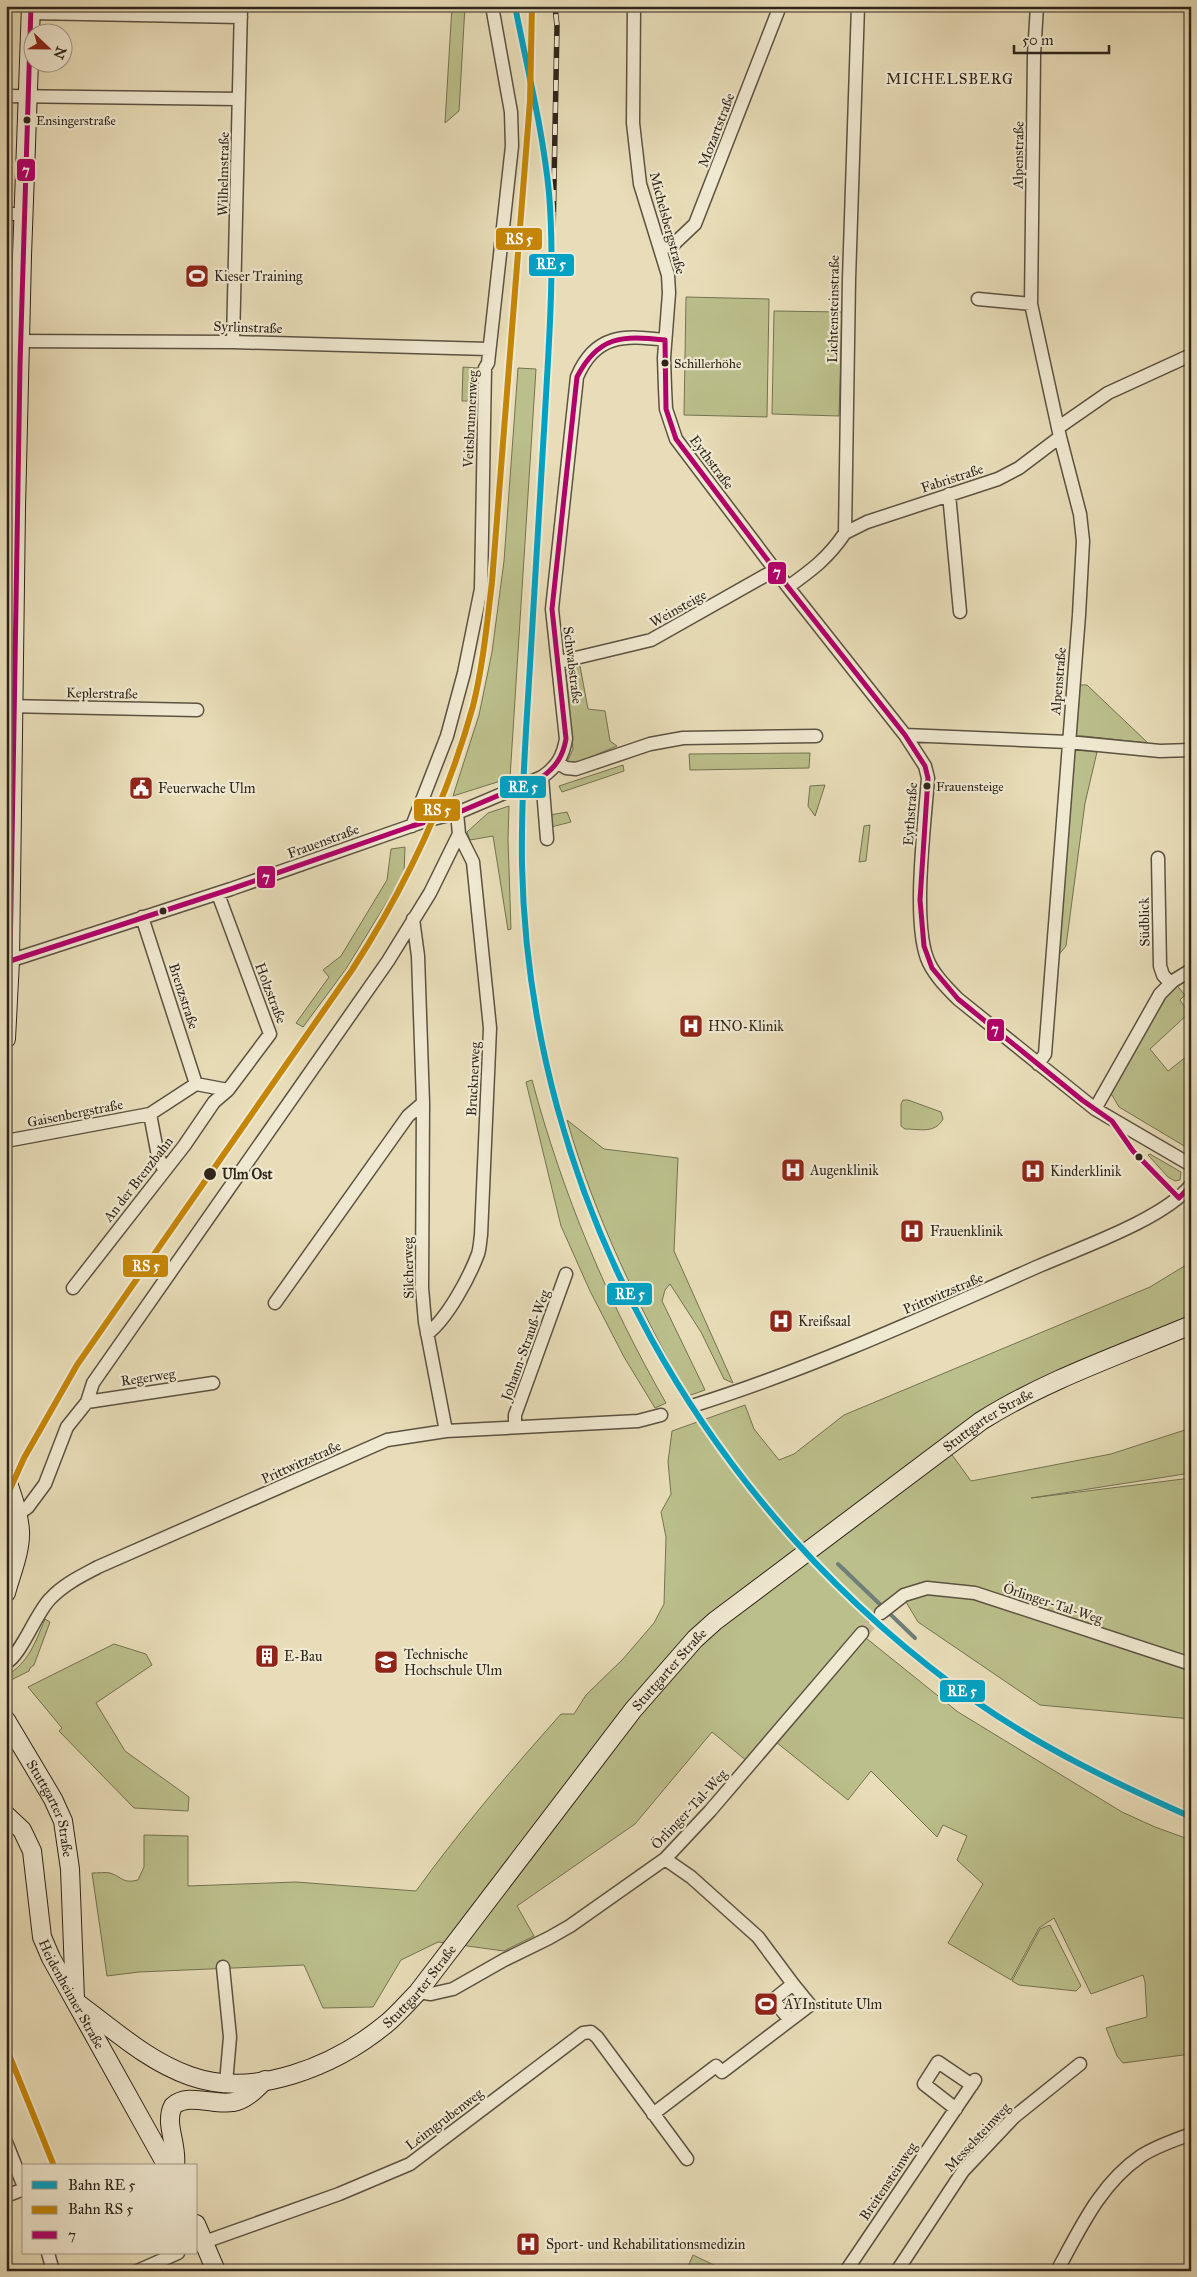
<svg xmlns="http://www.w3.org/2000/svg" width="1197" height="2277" viewBox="0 0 1197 2277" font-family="'IM FELL Great Primer',serif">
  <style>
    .green { fill: #bbbf8b; stroke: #747252 }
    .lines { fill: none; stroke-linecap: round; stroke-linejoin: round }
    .stream { stroke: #6e7e78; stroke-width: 4 }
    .street-tunnel { stroke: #c3b898; stroke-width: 12; stroke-dasharray: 12 6; stroke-linecap: butt }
    .street-casing { stroke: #5c5242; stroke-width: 15 }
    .secondary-casing { stroke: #2e241a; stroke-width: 20 }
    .street { stroke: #f0e9d1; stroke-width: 12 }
    .secondary { stroke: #f0e9d1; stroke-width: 18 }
    .rail-casing { stroke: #2e241a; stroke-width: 5.5 }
    .rail { stroke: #f0e9d1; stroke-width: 4; stroke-dasharray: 11; stroke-linecap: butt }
    .bus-1-casing { stroke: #f0e9d1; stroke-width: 9 }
    .bus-1 { stroke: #b1006a; stroke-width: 5 }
    .rail-1-casing { stroke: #f0e9d1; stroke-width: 10 }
    .rail-2-casing { stroke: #f0e9d1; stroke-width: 10 }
    .rail-1 { stroke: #02a2c5; stroke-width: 6 }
    .rail-2 { stroke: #c58606; stroke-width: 6 }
    .bus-dot { fill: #2e241a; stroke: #f0e9d1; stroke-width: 2 }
    .labels { text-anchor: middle; stroke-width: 4.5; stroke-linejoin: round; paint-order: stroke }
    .bus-label { font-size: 13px; fill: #2e241a; stroke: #f0e9d1; text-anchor: start }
    .street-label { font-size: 14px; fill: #2e241a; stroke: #f0e9d1 }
    .poi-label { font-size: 14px; fill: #2e241a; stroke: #f0e9d1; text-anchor: start }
    .stop-label { font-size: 14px; font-weight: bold; fill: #2e241a; stroke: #f0e9d1; text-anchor: start }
    .neighbourhood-label { font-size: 15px; letter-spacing: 1px; fill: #2e241a; stroke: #f0e9d1 }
    .line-badge { stroke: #f0e9d1; stroke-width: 2 }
    .badge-label { font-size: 14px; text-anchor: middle; font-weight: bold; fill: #fff }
  </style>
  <rect width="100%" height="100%" fill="#e8ddb8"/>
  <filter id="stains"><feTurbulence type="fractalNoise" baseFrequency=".004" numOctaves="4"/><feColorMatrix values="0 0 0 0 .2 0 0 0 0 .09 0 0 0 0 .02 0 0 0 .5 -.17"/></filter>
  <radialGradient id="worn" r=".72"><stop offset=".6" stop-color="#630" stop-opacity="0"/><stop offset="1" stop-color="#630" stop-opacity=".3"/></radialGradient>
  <path class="green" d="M452,6H465L459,111L445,123Z
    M686,297L769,299L767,417L684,415Z
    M774,311L842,312L839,416L772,414Z
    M463,367L478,368L476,401H462Z
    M518,368L536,369L510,778L453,796L479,715L492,652L504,561Z
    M580,666L588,709L605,711L610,741L617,746L579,762H567L573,749L566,670Z
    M1079,685H1087L1148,743L1074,735Z
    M1074,750L1097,752L1085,803L1066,946L1057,957Z
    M810,753L809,768L690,770L689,754Z
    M623,765L624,771L562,792L559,786Z
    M825,785L815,816L808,806L810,786Z
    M509,806L508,839L511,929L508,930L493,836L470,840L467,832L488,813Z
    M567,812L571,822L551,827L550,815Z
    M870,825L866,861L859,862L864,826Z
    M405,847L404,874L346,969L303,1027L296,1023L329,977L323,970L341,956L387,880L391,849Z
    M1173,981L1185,995L1180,1000L1189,1013L1150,1049L1168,1071L1191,1053V1150L1119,1107L1112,1095L1105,1093Z
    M532,1080C563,1195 607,1300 666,1403L655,1408L624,1357L590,1291L561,1226L526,1082Z
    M903,1100H908L941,1112L943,1119C935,1134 920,1129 905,1129L901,1126V1104Z
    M567,1120L604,1149L678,1158L674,1251L733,1383L724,1379L701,1332L670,1284L665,1290L662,1301L705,1390L688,1396C639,1307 595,1218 567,1120Z
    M1150,1154L1181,1172L1180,1180L1175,1181L1168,1177L1148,1155Z
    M1191,1262V1319L1013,1393L947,1448L971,1481L1111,1454L1191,1428V1473L1031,1498L1191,1478V1719L1040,1705L918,1622L900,1592L888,1602L857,1634L748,1762L712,1732L635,1824L517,1906L534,1936L504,1951L438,1942L401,1960L373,2007L323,2008L304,1965L139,1972L107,1976L92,1873C98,1873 105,1872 110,1873C123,1877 122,1884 138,1880L144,1867V1835L188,1836V1886L296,1882L416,1891C461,1829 510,1771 561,1714H574L586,1695L623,1659L654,1623L664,1604L666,1537L661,1512L671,1494L668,1462L672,1431L745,1405L754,1429L779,1460L794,1454L844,1415L1150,1287Z
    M45,1619L50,1622L34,1665L30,1668L29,1671L7,1682L6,1676C29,1662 35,1643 45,1619Z
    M866,1638L958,1712L1122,1812L1155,1827L1191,1840V2054L1123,2063L1117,2056L1106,2028L1147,2017L1145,1982L1143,1975L1091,1994L1054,1918L1039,1928L1011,1980L948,1943L983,1884L957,1860L967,1836L943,1825L937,1837L871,1771L848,1800L776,1742Z
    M114,1644L146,1654L152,1665L96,1703L125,1751L189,1797L188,1811L134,1808L59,1731L62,1728L28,1687Z
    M1050,1925L1081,1986L1076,1991L1019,1985L1012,1981L1040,1929Z
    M693,2255L714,2265L711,2271H686Z"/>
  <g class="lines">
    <path class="stream" d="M838,1564L915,1638"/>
    <path class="street-tunnel" d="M862,1633L881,1613"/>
    <g class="street-casing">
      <path id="street" d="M634,6L633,123L640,184L668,275L669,293L664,358L665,388L666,409L676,439L788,587L905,735L925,766L928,778C925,822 911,926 929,963C936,977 947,988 958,999L1095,1109L1191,1165
        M1037,6L1034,55L1031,304L1060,437L1080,514L1083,541L1079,615L1045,1054L1038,1064
        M31,13L241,17
        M6,96L239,99
        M6,214H24
        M661,249L675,243L695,224L780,6
        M978,299L1031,304
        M6,341L233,342L489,349
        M233,342L241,6
        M1059,427L1108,393L1191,355
        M949,494L960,612
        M845,533L867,522L998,479L1019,468L1060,437
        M788,587C812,570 828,558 845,533L849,279L858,6
        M559,662L651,640L775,570
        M6,706L197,710
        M905,735L1068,742L1160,751L1191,750
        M558,763L566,768L576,769L650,744L683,738L816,736
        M542,777L547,839
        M412,826L447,736L464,673L481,589L485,368L488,363L512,146L511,112L492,6
        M1158,858L1160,966L1163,975L1170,983
        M142,917L196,1084
        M413,919L418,956L423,1103L422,1288L425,1322L446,1431
        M6,962L231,889L425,821L457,813L542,777C557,767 563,756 566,739L552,609L577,377C595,334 624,335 665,340
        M196,1084L228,1090L270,1034L218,894
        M1095,1109L1160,994L1173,981L1191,970
        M150,1114L158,1156L164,1170
        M6,1141L150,1114L196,1084
        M73,1288L184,1146L214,1102L228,1090
        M275,1303L408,1116L423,1103
        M427,1334C447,1319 469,1278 478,1254C480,1248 480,1241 481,1235L490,1028L473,862L459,834L457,813
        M87,1402L213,1383
        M695,1405C813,1368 926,1316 1039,1266C1080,1248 1164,1219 1191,1185
        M515,1427V1415L566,1274
        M18,1514L28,1507L45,1484L67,1427L87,1402L93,1383L388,961L430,893L459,834
        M881,1613L904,1595L927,1588L975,1593L1191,1664
        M6,1663C21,1655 36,1613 50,1599C64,1584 81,1576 98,1567L387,1440L446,1431L638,1421L661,1415
        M665,1859L691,1877L758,1937L793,1984
        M223,1967L230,2037L226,2083
        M418,1992L431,1994L453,1989L504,1960L549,1938L570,1926L665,1859L710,1811L862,1633
        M956,2109L924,2084L938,2062L972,2085
        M653,2114L716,2066L722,2072L810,2005L793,1984L773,2000L790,2020
        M6,2142L24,2187
        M6,2196L24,2189
        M196,2245L339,2194L410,2164L583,2033L591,2032L597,2037L687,2159
        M48,2253L53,2271
        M137,2271L178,2253
        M846,2271L975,2080
        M897,2271L963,2171L1014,2117L1080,2064
        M1057,2271C1080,2229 1100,2184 1141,2156C1156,2146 1175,2140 1191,2134"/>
    </g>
    <g class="secondary-casing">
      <g id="secondary">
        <path d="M6,1039L10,961L16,508L22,256L31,6"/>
        <path d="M6,1477C12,1495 19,1513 20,1531C21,1551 11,1574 6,1593"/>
        <path id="s1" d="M6,1720L53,1799L63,1821L70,1869L75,1999"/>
        <path id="s2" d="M6,1815L22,1830L32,1851L42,1937L51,1958L167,2166"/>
        <path id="s3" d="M76,2002C112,2028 147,2061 190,2076C255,2099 335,2066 386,2024C397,2015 407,2003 418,1992L633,1710L695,1639L715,1621L981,1421C1046,1380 1120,1355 1191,1325"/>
        <path d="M175,2166C178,2144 164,2124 173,2106C188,2092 214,2106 233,2102C246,2100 256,2089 265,2080"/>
        <path d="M196,2224L216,2271"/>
      </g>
    </g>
    <use href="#street" class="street"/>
    <use href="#secondary" class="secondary"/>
    <g class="rail-casing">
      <path id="rail" d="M552,289L557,26L555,6"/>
    </g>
    <use href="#rail" class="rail"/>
    <g class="bus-1-casing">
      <path id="bus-1" d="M665,340L666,409L676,439L788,587L905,735L925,766L928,778L920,900L924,946L932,968L958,999L1082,1100L1112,1121L1133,1151L1179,1198L1191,1185
        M10,961L231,889L412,826L457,813L542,777C556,767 563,756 566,739L552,609L577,377C598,336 622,335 665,340
        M10,961L20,365L31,6"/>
    </g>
    <use href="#bus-1" class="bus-1"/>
    <g class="rail-1-casing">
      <path id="rail-1" d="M515,6C527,68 543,130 549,193C555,266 549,340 545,413C540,497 535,581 530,665C526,732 521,799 522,865C529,1199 706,1512 978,1703C1044,1749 1117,1784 1191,1817"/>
    </g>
    <g class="rail-2-casing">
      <path id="rail-2" d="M6,1498L24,1458L77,1365L352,970C405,888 447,800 473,706C483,666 487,623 492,582L530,101L532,6
        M6,2047L54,2166"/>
    </g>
    <use href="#rail-1" class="rail-1"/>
    <use href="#rail-2" class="rail-2"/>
  </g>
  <defs>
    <g id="stadium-square" transform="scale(1.25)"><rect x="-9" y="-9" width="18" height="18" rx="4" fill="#8f2418" stroke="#f0e9d1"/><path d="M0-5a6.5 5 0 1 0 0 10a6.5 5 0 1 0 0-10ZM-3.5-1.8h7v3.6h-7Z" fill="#fff"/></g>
    <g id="civic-square" transform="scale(1.25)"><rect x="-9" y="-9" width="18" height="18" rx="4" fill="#8f2418" stroke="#f0e9d1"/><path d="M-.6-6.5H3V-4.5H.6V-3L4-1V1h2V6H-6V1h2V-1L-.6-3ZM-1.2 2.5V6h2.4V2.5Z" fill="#fff"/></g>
    <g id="hospital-square" transform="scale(1.25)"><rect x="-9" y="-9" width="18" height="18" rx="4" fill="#8f2418" stroke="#f0e9d1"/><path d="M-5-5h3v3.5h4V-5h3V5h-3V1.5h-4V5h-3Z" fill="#fff"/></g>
    <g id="building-square" transform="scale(1.25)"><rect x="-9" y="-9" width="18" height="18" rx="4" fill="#8f2418" stroke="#f0e9d1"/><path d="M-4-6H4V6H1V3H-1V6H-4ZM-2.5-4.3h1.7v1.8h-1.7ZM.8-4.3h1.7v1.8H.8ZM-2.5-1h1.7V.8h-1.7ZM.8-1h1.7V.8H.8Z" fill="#fff"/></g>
    <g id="university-square" transform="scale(1.25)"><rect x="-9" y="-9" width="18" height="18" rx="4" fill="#8f2418" stroke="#f0e9d1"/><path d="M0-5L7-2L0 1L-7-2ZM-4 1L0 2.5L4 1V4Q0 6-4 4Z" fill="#fff"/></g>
  </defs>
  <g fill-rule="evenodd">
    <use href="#stadium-square" x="197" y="276"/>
    <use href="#civic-square" x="141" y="788"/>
    <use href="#hospital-square" x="691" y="1026"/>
    <use href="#hospital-square" x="793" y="1170"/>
    <use href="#hospital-square" x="1033" y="1171"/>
    <use href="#hospital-square" x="912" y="1231"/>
    <use href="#hospital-square" x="781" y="1321"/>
    <use href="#building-square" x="267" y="1656"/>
    <use href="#university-square" x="386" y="1662"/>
    <use href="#stadium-square" x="766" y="2004"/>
    <use href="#hospital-square" x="528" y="2244"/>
  </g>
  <g class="bus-dot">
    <circle cx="27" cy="120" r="4.5"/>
    <circle cx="665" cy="363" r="4.5"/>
    <circle cx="927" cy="786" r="4.5"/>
    <circle cx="163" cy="911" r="4.5"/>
    <circle cx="1139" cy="1157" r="4.5"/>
    <circle cx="210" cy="1174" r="7"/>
  </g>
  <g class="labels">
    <g class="bus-label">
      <text x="36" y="125">Ensingerstraße</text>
      <text x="674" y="368">Schillerhöhe</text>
      <text x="936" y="791">Frauensteige</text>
    </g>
    <g class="street-label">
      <text transform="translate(716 130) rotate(-69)" y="5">Mozartstraße</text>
      <text transform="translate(1018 155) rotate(-89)" y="5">Alpenstraße</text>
      <text transform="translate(223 174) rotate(-89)" y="5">Wilhelmstraße</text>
      <text transform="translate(668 223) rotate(75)" y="5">Michelsbergstraße</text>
      <text transform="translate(833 309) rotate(-89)" y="5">Lichtensteinstraße</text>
      <text transform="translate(248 327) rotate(2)" y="5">Syrlinstraße</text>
      <text transform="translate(470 419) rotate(-87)" y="5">Veitsbrunnenweg</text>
      <text transform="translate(712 462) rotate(53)" y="5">Eythstraße</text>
      <text transform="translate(952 478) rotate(-18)" y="5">Fabristraße</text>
      <text transform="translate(678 608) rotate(-29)" y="5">Weinsteige</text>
      <text transform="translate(573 665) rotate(83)" y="5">Schwabstraße</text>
      <text transform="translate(1058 681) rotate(-85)" y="5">Alpenstraße</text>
      <text transform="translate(102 693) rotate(1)" y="5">Keplerstraße</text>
      <text transform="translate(910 814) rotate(-86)" y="5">Eythstraße</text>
      <text transform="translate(323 841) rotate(-20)" y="5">Frauenstraße</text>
      <text transform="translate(1144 922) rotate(-91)" y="5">Südblick</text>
      <text transform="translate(271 993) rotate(69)" y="5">Holzstraße</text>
      <text transform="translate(184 996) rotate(72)" y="5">Brenzstraße</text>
      <text transform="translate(473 1079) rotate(-87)" y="5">Brucknerweg</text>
      <text transform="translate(75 1113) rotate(-11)" y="5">Gaisenbergstraße</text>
      <text transform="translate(138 1179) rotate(-52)" y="5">An der Brenzbahn</text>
      <text transform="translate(408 1268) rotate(-91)" y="5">Silcherweg</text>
      <text transform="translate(943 1293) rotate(-23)" y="5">Prittwitzstraße</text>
      <text transform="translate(525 1345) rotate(-70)" y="5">Johann-Strauß-Weg</text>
      <text transform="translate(148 1377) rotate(-8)" y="5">Regerweg</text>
      <text dy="5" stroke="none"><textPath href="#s3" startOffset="1208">Stuttgarter Straße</textPath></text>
      <text transform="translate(301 1462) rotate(-24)" y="5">Prittwitzstraße</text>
      <text transform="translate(1053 1603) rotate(18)" y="5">Örlinger-Tal-Weg</text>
      <text dy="5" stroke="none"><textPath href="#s3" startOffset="802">Stuttgarter Straße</textPath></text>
      <text transform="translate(689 1809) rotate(-47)" y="5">Örlinger-Tal-Weg</text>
      <text dy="5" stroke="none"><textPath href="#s1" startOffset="100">Stuttgarter Straße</textPath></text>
      <text dy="5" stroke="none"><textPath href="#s3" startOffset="398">Stuttgarter Straße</textPath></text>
      <text dy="5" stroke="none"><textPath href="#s2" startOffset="196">Heidenheimer Straße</textPath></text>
      <text transform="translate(444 2119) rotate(-37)" y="5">Leimgrubenweg</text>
      <text transform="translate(977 2137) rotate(-47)" y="5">Messelsteinweg</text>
      <text transform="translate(888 2181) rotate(-56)" y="5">Breitensteinweg</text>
    </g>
    <g class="poi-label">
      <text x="214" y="281">Kieser Training</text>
      <text x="158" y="793">Feuerwache Ulm</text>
      <text x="708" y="1031">HNO-Klinik</text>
      <text x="810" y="1175">Augenklinik</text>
      <text x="1050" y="1176">Kinderklinik</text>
      <text x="930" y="1236">Frauenklinik</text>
      <text x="798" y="1326">Kreißsaal</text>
      <text x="404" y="1659">Technische<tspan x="404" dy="16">Hochschule Ulm</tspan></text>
      <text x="284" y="1661">E-Bau</text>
      <text x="784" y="2009">AYInstitute Ulm</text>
      <text x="546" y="2249">Sport- und Rehabilitationsmedizin</text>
    </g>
    <g class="stop-label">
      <text x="222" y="1179">Ulm Ost</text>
    </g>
    <g class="neighbourhood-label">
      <text x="950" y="84">MICHELSBERG</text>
    </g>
  </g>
  <g class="line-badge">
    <rect x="16" y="158" width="20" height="24" rx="5" fill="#b1006a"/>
    <rect x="495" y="227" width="48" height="24" rx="5" fill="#c58606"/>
    <rect x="528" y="253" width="47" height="24" rx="5" fill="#02a2c5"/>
    <rect x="767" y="561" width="20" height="24" rx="5" fill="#b1006a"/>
    <rect x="499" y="775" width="48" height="24" rx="5" fill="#02a2c5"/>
    <rect x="413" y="798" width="48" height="24" rx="5" fill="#c58606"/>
    <rect x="256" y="865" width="20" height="24" rx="5" fill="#b1006a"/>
    <rect x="986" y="1018" width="19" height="24" rx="5" fill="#b1006a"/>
    <rect x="122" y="1254" width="47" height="24" rx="5" fill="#c58606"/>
    <rect x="606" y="1282" width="47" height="24" rx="5" fill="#02a2c5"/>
    <rect x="939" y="1679" width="47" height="24" rx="5" fill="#02a2c5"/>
  </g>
  <g class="badge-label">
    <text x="26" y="175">7</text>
    <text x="519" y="244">RS 5</text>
    <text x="551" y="269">RE 5</text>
    <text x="777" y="577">7</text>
    <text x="523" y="792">RE 5</text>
    <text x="437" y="815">RS 5</text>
    <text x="266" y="882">7</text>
    <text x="995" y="1034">7</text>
    <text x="146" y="1271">RS 5</text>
    <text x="630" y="1299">RE 5</text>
    <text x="962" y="1696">RE 5</text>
  </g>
  <rect width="1197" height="2277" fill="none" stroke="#e8ddb8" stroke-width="25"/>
  <rect x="8" y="8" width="1182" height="2262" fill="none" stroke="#2e241a" stroke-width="2.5"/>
  <rect x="12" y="12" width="1172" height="2252" fill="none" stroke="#2e241a"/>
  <rect x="22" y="2164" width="175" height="90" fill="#f0e9d1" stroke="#a29a88"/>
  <rect x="32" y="2181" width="25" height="8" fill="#02a2c5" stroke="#a29a88"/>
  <text x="68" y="2190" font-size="15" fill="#2e241a">Bahn RE 5</text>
  <rect x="32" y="2206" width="25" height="8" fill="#c58606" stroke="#a29a88"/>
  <text x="68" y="2214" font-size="15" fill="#2e241a">Bahn RS 5</text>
  <rect x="32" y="2231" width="25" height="8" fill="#b1006a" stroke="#a29a88"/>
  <text x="68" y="2240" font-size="15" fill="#2e241a">7</text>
  <g transform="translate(48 48) rotate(112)"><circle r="24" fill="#f0e9d1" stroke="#a29a88"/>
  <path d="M0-4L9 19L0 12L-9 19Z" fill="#8f2418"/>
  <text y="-8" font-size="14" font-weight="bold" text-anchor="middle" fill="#2e241a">N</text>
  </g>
  <path d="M1014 45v8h95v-8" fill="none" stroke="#2e241a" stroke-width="2.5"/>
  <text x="1022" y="45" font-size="15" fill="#2e241a" stroke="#f0e9d1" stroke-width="4" paint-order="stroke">50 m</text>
  <rect width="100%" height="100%" filter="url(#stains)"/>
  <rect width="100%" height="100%" fill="url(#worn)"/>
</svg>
